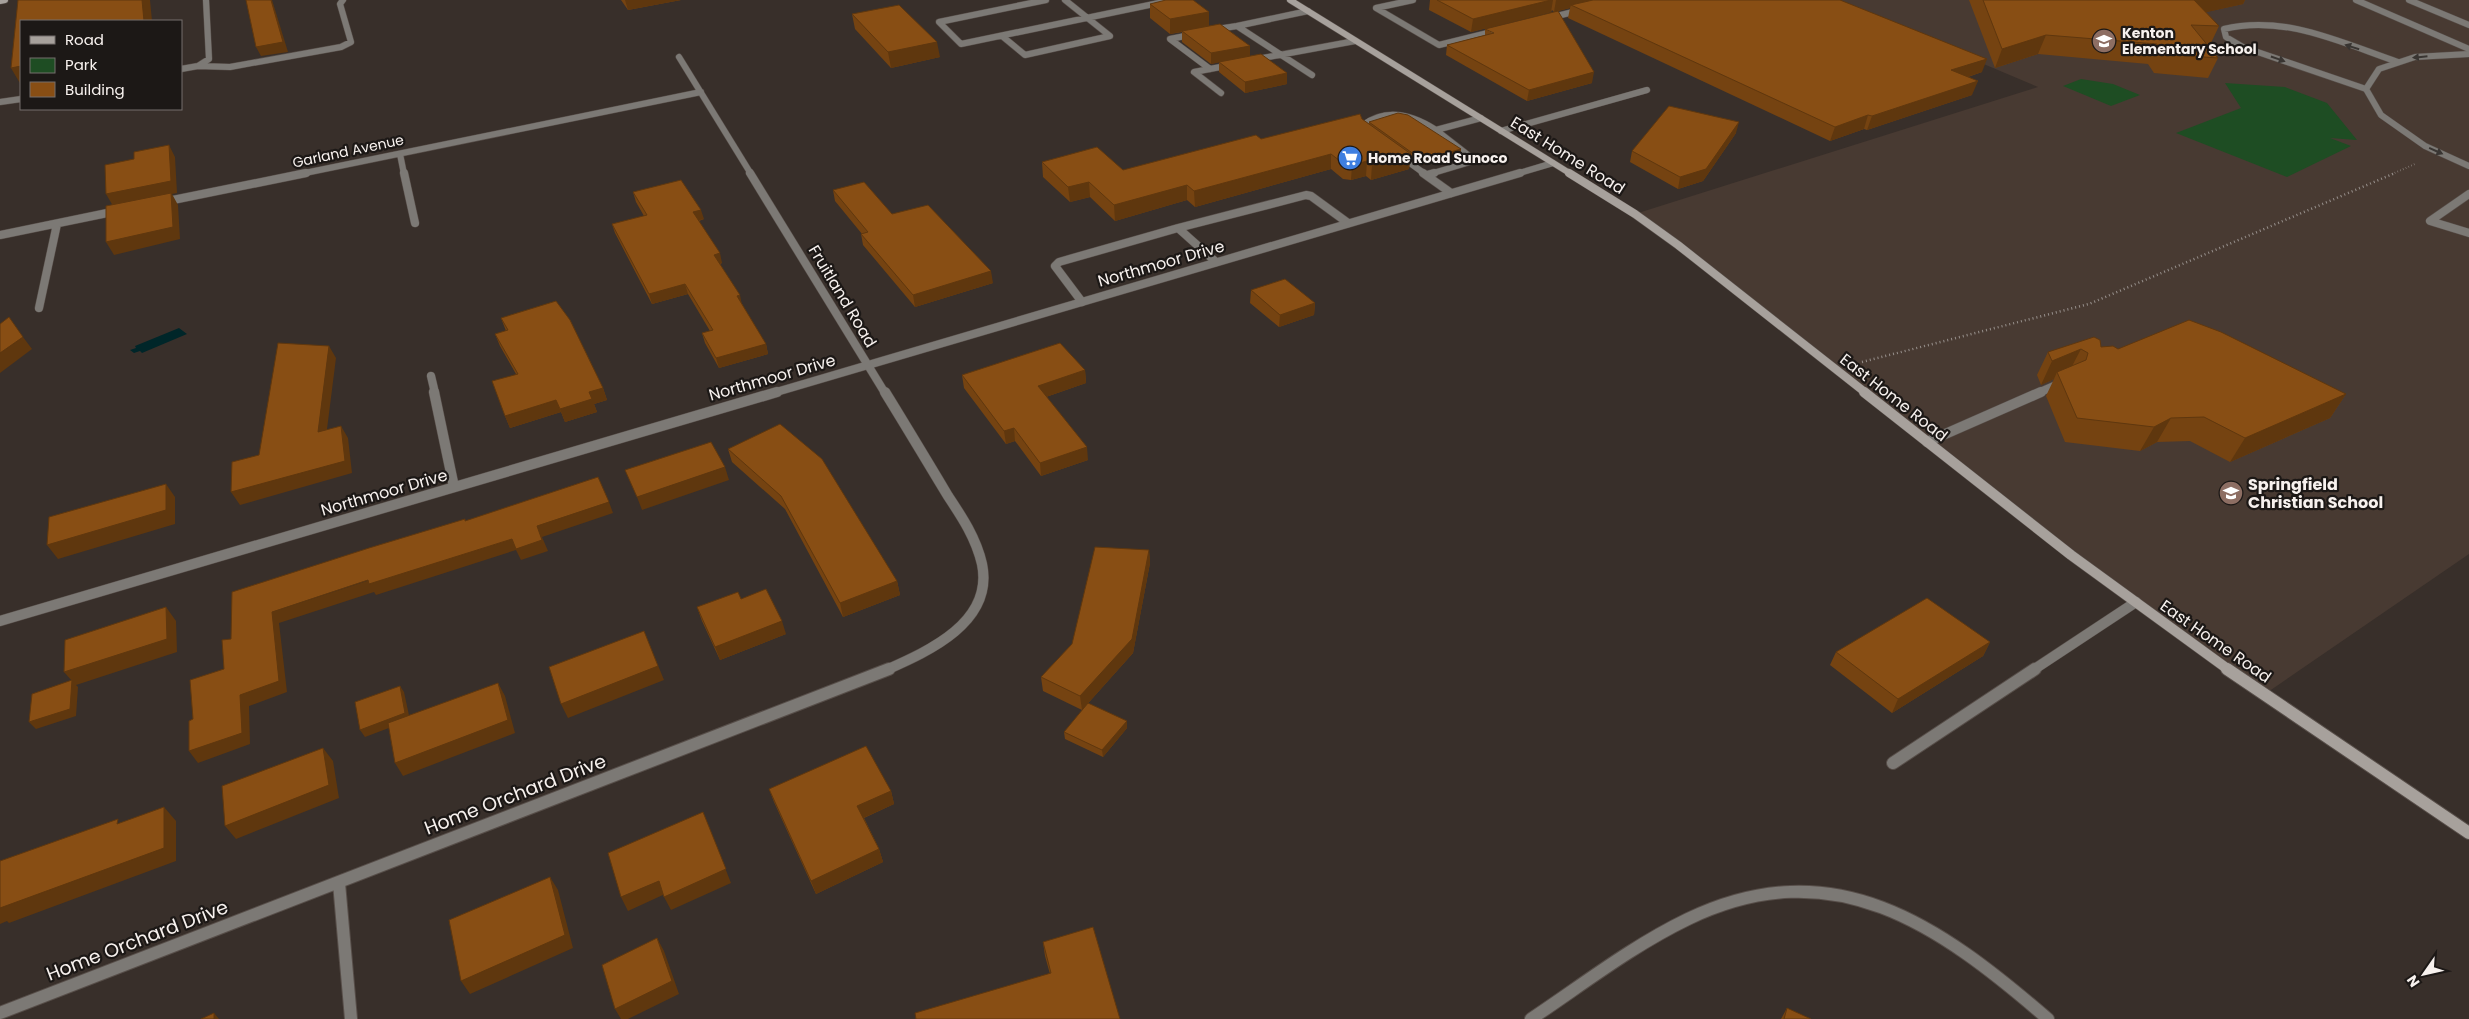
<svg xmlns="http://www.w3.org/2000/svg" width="2469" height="1019" viewBox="0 0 2469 1019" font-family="Poppins,sans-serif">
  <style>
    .built { fill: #483a32 }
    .green { fill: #1e4d23 }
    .water { fill: #002629 }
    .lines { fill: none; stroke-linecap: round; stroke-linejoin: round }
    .lane-far3-casing { stroke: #574e49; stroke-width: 7 }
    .lane-far2-casing { stroke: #574e49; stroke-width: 9 }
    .lane-far1-casing { stroke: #574e49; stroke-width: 11 }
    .lane-casing { stroke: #574e49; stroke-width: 14 }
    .street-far3-casing { stroke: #574e49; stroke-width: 7 }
    .street-far2-casing { stroke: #574e49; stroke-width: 9 }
    .street-far1-casing { stroke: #574e49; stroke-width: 11 }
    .street-casing { stroke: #574e49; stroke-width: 14 }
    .secondary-far3-casing { stroke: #574e49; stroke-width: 7 }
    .secondary-far2-casing { stroke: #574e49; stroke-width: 9 }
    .secondary-far1-casing { stroke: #574e49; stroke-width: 11 }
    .secondary-casing { stroke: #574e49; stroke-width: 14 }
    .path-far1 { stroke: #97908c; stroke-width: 2; stroke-dasharray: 0.5 2.5; stroke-linecap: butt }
    .path { stroke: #97908c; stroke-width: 2.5; stroke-dasharray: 1 3; stroke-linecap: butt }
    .lane-far3 { stroke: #7c7975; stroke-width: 6 }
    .lane-far2 { stroke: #7c7975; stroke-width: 8 }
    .lane-far1 { stroke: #7c7975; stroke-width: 10 }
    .lane { stroke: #7c7975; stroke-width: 12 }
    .street-far3 { stroke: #7c7975; stroke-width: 6 }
    .street-far2 { stroke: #7c7975; stroke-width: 8 }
    .street-far1 { stroke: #7c7975; stroke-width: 10 }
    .street { stroke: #7c7975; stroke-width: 12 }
    .secondary-far3 { stroke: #a7a19c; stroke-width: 6 }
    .secondary-far2 { stroke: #a7a19c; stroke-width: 8 }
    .secondary-far1 { stroke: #a7a19c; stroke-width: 10 }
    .secondary { stroke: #a7a19c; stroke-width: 12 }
    .wall { fill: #754311 }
    .shaded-wall { fill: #5f370e }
    .building { fill: #884e14; stroke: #5f370e }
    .oneway { fill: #393532 }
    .labels { text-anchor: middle; stroke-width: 4.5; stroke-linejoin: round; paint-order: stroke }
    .far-poi-label { font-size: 14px; font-weight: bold; fill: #f7f1ee; stroke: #1c1816; text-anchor: start }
    .far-street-label { font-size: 14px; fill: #f7f1ee; stroke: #1c1816 }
    .street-label { font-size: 16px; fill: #f7f1ee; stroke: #1c1816 }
    .poi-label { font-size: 16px; font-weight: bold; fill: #f7f1ee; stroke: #1c1816; text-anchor: start }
    .near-street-label { font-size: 19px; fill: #f7f1ee; stroke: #1c1816 }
  </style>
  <rect width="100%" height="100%" fill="#382f2a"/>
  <path class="built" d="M1832,0H2469V554L2265,694L2219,663L1635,214L2038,87Z"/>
  <path class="green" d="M2081,79L2113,84L2140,95L2111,106L2063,86Z
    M2225,83L2285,87L2327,103L2357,140L2330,138L2351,146L2287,177L2176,133L2241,108Z"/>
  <path class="water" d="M179,328L187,334L142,353L140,351L134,353L130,350L136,348L135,346Z"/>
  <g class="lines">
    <g class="lane-far3-casing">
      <path id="lane-far3" d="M1046,0L939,22L961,44L1173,0
        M1413,0L1376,8L1439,45L1496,31
        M2356,0L2469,49
        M2409,0L2469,25
        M1308,11L1237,26L1312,75
        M1549,18L1581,10
        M1211,30L1237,26
        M1195,34L1170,39L1210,69
        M1002,36L1025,55L1110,36L1065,0
        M1252,60L1355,41
        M198,66L209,59L206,0
        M181,69L198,66L230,67L341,47L351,42L340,4L343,0
        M2366,89L2243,47L2226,37L2224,29C2284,14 2342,43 2398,62
        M1221,93L1194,72L1231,65
        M0,102L21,99
        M1501,131L1647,90
        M1367,132L1363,125C1387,107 1413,115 1436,130L1481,118
        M1399,155L1425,174
        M1430,174L1470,162L1472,158L1436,130"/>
    </g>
    <g class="lane-far2-casing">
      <path id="lane-far2" d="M1423,173L1451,193
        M1427,175L1434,173
        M2469,194L2430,221L2469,233
        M1178,228L1306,195L1311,196L1348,223
        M1082,302L1055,266L1059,262L1178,228L1216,262
        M2038,393L2061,383"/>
    </g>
    <g class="lane-far1-casing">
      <path id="lane-far1" d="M1927,442L2041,392
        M2033,670L2136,602"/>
    </g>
    <g class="lane-casing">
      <path id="lane" d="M1893,763L2035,669"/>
    </g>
    <g class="street-far3-casing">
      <path id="street-far3" d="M2469,54L2415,57L2379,69L2366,89L2381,115L2425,146L2469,166
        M679,57L751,174
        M400,154L404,174
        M300,174L701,92
        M1516,174L1553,163"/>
    </g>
    <g class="street-far2-casing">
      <path id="street-far2" d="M404,173L415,223
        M750,173L885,393
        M163,202L306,173
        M0,235L117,211
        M39,308L57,224
        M431,376L435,393
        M773,393L1520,173"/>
    </g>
    <g class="street-far1-casing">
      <path id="street-far1" d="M434,392L454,487
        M885,392C906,426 927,461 948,496C962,517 976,538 982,564C994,622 929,651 886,670
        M0,621L777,392"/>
    </g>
    <g class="street-casing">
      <path id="street" d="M339,883L351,1019
        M0,1013L889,669
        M1531,1019C1582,985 1632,946 1688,919C1834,849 1939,925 2048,1019"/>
    </g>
    <g class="secondary-far3-casing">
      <path id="secondary-far3" d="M1290,0L1571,174
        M0,1L5,0"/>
    </g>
    <g class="secondary-far2-casing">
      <path id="secondary-far2" d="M1569,173L1635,214L1678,245L1866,393"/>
    </g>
    <g class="secondary-far1-casing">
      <path id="secondary-far1" d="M1864,392L2071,555L2229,670"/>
    </g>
    <g class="secondary-casing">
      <path id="secondary" d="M2227,669L2469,833"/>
    </g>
    <path class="path-far1" d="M2392,174L2415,164"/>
    <path class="path" d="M1862,362L2089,304L2395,173"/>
    <use href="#lane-far3" class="lane-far3"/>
    <use href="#lane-far2" class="lane-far2"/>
    <use href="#lane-far1" class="lane-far1"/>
    <use href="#lane" class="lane"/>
    <use href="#street-far3" class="street-far3"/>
    <use href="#street-far2" class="street-far2"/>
    <use href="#street-far1" class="street-far1"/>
    <use href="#street" class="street"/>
    <use href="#secondary-far3" class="secondary-far3"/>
    <use href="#secondary-far2" class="secondary-far2"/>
    <use href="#secondary-far1" class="secondary-far1"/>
    <use href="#secondary" class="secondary"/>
  </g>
  <path class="wall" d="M621,0H681L628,10Z
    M1430,0H1840L1982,72L1968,77L1972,95L1867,130L1864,129L1830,141L1568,18L1570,8L1554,12L1552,10L1551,12L1471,32L1429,10Z
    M1969,0H2245L2243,4L2206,12L2219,26L2210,45H2207L2218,58L2208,78L2154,73L2148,64L2038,54L1995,68Z
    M1150,4L1209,12V26L1250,56L1287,73V84L1245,93L1219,72V62L1211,64L1182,42V32L1170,34L1150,18Z
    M852,14L940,57L891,68L855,29Z
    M1485,29L1592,83L1527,101L1446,55L1447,45L1485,35Z
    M1362,119L1369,124V122L1461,149L1460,155L1422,165L1410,157L1409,169L1371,180L1366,176L1351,180L1343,179L1331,169L1195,207L1187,200L1115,221L1090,197L1070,202L1043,177L1042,162L1123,170L1261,139Z
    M1736,133L1703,181L1678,189L1630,162L1632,151Z
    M833,190L892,214L993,283L915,307L863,245L861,234H862L835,201Z
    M633,192L704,219L699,221L722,263L720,264L742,304L766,344L768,354L719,368L705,343L702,333L710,331L688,294L652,304L615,233L612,224L644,216L636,202Z
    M1251,290L1315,303L1314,315L1279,327L1250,303Z
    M501,318L603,388L607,400L594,404L597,412L565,422L561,412L510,428L505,416L516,374L500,346L495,334L506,331Z
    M2101,347L2118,349L2346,394L2330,418L2230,462L2190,441L2157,442L2140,451L2065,442L2046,396L2054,379L2041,385L2037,375L2048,352Z
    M1085,370L1086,383L1046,397L1088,460L1041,476L1015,441L1006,444L964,388L962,375Z
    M728,449L897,581L900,595L843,617L785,509L732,462Z
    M1149,550L1150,563L1133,653L1082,710L1043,691L1041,677L1072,644Z
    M697,607L786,634L720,660L702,621Z
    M1990,642L1983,656L1892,713L1830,665L1836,652Z
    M1127,728L1103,757L1065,739L1064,732Z
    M769,789L891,791L894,804L864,818L879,849L883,862L816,894L774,802Z
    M1043,942L1120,1019L1050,974L1045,956Z
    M1787,1008L1811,1019H1781Z"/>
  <path class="shaded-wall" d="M142,0H150L152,21H144Z
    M271,0H272L288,52L261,56L256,47Z
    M625,0H681L628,10Z
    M1551,0H1553L1551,12L1471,32L1473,19Z
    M1556,0H1602L1571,5L1570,8L1554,12Z
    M2193,0H2245L2243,4L2185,17Z
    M1209,12V26L1170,34V19Z
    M2046,35L2038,54L1995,68L2002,49Z
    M937,42L940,57L891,68L888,52Z
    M1250,46V56L1211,64V53Z
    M1987,59L1982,72L1946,84L1951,70Z
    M21,66V85L11,68Z
    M1594,72L1592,83L1527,101L1529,90Z
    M1287,73V84L1245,93V82Z
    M1978,81L1972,95L1867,130L1872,116Z
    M1868,115L1864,129L1830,141L1835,127Z
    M1739,122L1736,133L1703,181L1678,189L1680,177Z
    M169,145L175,157L177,193L172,194L178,205L180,239L114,255L106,242L113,206L106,194Z
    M1461,149L1460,155L1422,165V160Z
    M1331,154V169L1195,207L1194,191Z
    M1411,154L1409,169L1371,180L1372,164Z
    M1367,161L1366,176L1351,180L1352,165Z
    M1089,182L1090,197L1070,202L1068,187Z
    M1187,185V200L1115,221L1114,205Z
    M701,210L704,219L696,221L693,212Z
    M720,253L722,263L717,264L714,255Z
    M991,271L993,283L915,307L913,295Z
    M685,284L688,294L652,304L649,294Z
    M740,295L742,305L737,296Z
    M1315,303L1314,315L1279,327L1280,315Z
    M23,337L32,349L0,373V353Z
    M766,344L768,354L719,368L716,358Z
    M329,346L336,358L325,445L318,432Z
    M2081,349L2069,372H2057L2054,379L2041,385L2052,361Z
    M1085,370L1086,383L1040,399L1038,386Z
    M603,388L607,400L594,404L597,412L565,422L560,409L589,392Z
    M2346,394L2330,418L2230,462L2245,438Z
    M556,400L561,412L510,428L505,416Z
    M2171,418L2157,442L2140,451L2154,427Z
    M341,426L348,438L352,473L240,505L231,492Z
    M1014,428L1015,441L1006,444L1004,431Z
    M1087,447L1088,460L1041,476L1040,463Z
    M725,467L729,480L642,510L637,497Z
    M166,484L175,497V524L58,559L47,545Z
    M609,502L613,513L542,537L548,551L521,560L516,550L376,595L374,592L279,623L287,692L249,706L250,744L198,763L189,751L240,695L272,612Z
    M1149,550L1150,563L1133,653L1082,710L1080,696Z
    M897,581L900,595L843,617L840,603Z
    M166,607L176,621L177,652L76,685L78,687L76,716L36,729L29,722L72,681L64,672Z
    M782,621L786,634L720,660L715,647Z
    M644,631L664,680L568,718L561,704Z
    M1990,642L1983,656L1892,713L1898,699Z
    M498,683L505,696L515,733L403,776L395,763Z
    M400,686L404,692L410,720L365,737L360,730Z
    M1127,721V728L1103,757L1102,750Z
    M323,748L333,761L339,798L236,839L225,826Z
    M891,791L894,804L861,819L857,806Z
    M164,807L176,821V861L9,923L7,921L0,924V908Z
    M703,812L731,883L671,910L664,897Z
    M879,849L883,862L816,894L811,881Z
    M550,877L558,890L573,948L470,994L461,981Z
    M659,881L665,894L628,911L621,897Z
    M657,938L664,951L679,994L628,1019H621L615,1009Z
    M214,1013L219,1019H214Z"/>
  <path class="building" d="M18,0H142L144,21H21V66L11,68Z
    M246,0H271L283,42L256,47Z
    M1166,0H1193L1209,12L1170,19L1150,4Z
    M1437,0H1551L1473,19Z
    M1593,0H1840L1987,59L1951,70L1978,81L1872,116L1868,115L1835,127L1571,5Z
    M1983,0H2194L2219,26L2191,25L2218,58L2163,54L2157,44L2046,35L2002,49Z
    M899,5L937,42L888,52L852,14Z
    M1558,11L1594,72L1529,90L1447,45L1494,33L1485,29Z
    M1220,24L1250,46L1211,53L1182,31Z
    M1261,54L1287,73L1245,82L1219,62Z
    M1669,106L1739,122L1706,169L1680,177L1632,151Z
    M1398,113L1408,115L1461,149L1422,160L1369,122Z
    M1360,114L1362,119L1411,154L1372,164L1367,161L1352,165L1344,164L1331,154L1194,191L1187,185L1114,205L1089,182L1068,187L1042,162L1097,147L1123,170L1256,135L1261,139Z
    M169,145L171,181L106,194L105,165L134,159V152Z
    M681,180L701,210L693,212L720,253L714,255L740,295L737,296L766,344L716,358L702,333L713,330L685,284L649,294L612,224L647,215L633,192Z
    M864,182L892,214L928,205L991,271L913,295L861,234L868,232L833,190Z
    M171,193L173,227L106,242V206Z
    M1285,279L1315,303L1280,315L1251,290Z
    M556,301L570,320L603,388L589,392L592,399L560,409L556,400L505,416L492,381L518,374L495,334L508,330L501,318Z
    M9,317L23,337L0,353V324Z
    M2189,320L2221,332L2346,394L2245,438L2204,417L2171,418L2154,427L2077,418L2057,372L2086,360L2088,353L2081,349L2052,361L2048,352L2094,337L2100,340L2101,347L2113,346L2118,349Z
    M278,343L329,346L318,432L341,426L345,461L231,492L232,462L259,455Z
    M1060,343L1085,370L1038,386L1087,447L1040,463L1014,428L1004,431L962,375Z
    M780,424L822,459L897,581L840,603L781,496L728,449Z
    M711,442L725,467L637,497L625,470Z
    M598,477L609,502L537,526L542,540L516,549L512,539L369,584L368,580L272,612L279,681L240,695L242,733L189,751V721L193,719L190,680L224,669L222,640L231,639L232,592L369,548L465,519V521Z
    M166,484V510L47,545L49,517Z
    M1095,547L1149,550L1132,639L1080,696L1041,677L1072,644Z
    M766,589L782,621L715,647L697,607L738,592L741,599Z
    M1927,598L1990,642L1898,699L1836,652Z
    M166,607L167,639L64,672L65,640Z
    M644,631L658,666L561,704L549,667Z
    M72,680L70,709L29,722L32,694Z
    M498,683L508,720L395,763L388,723Z
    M400,686L405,713L360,730L355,702Z
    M1088,703L1127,721L1102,750L1064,732Z
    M866,746L891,791L857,806L879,849L811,881L769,789Z
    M323,748L329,785L225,826L222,786Z
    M164,807V848L0,908V861L118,819L117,824Z
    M703,812L726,869L664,897L659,881L621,897L608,853Z
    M550,877L565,935L461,981L449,920Z
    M1093,927L1120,1019H916L915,1013L1051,973L1043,942Z
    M657,938L672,981L615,1009L602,965Z
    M1787,1008L1811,1019H1784Z
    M214,1013V1019H201Z"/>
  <defs><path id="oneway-solid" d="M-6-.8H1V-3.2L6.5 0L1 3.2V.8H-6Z" transform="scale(1.25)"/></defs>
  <g class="oneway">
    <use href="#oneway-solid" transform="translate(2352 47) rotate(-162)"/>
    <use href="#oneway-solid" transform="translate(2420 57) rotate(174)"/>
    <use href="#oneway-solid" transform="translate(2278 59) rotate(19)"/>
    <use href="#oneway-solid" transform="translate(2436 151) rotate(24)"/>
  </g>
  <defs>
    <g id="school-disc" transform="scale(1.25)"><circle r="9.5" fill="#8d6e63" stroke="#1c1816"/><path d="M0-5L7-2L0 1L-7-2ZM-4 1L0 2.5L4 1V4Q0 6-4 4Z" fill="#fff"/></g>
    <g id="supermarket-disc" transform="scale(1.25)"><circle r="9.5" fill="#3f7fe0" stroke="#1c1816"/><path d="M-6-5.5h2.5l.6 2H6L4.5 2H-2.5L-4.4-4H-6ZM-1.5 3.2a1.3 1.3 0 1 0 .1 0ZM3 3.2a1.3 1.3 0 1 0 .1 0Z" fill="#fff"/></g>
  </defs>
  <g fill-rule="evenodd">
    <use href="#school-disc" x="2104" y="41"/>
    <use href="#supermarket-disc" x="1350" y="158"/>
    <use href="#school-disc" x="2231" y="493"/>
  </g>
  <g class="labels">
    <g class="far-poi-label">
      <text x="2122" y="38">Kenton<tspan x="2122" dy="16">Elementary School</tspan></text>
      <text x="1368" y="163">Home Road Sunoco</text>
    </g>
    <g class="far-street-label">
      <text transform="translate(348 151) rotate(-12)" y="5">Garland Avenue</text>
    </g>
    <g class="street-label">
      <text transform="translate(1568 155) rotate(32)" y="6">East Home Road</text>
      <text transform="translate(1161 263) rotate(-16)" y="6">Northmoor Drive</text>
      <text transform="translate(843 296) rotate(59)" y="6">Fruitland Road</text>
      <text transform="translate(772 377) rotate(-16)" y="6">Northmoor Drive</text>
      <text transform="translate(1894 397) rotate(38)" y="6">East Home Road</text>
      <text transform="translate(384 492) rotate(-16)" y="6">Northmoor Drive</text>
      <text transform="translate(2216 641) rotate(35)" y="6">East Home Road</text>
    </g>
    <g class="poi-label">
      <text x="2248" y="490">Springfield<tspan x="2248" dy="18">Christian School</tspan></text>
    </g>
    <g class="near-street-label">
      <text transform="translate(515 794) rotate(-21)" y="7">Home Orchard Drive</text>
      <text transform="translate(137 940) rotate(-21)" y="7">Home Orchard Drive</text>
    </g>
  </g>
  <rect x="20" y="20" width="162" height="90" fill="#1c1816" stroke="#746f6c"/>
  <rect x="30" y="36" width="25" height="8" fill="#a7a19c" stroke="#746f6c"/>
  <text x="65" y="45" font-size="15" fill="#f7f1ee">Road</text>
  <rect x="30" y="58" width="25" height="15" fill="#1e4d23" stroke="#746f6c"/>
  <text x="65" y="70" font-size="15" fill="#f7f1ee">Park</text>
  <rect x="30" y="82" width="25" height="15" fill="#884e14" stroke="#746f6c"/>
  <text x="65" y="95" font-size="15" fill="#f7f1ee">Building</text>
  <g transform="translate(2424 974) rotate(236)" stroke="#1c1816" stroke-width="4" paint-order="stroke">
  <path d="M0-4L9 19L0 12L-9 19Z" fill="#f7f1ee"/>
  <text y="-8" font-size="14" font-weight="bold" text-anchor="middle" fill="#f7f1ee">N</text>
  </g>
</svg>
